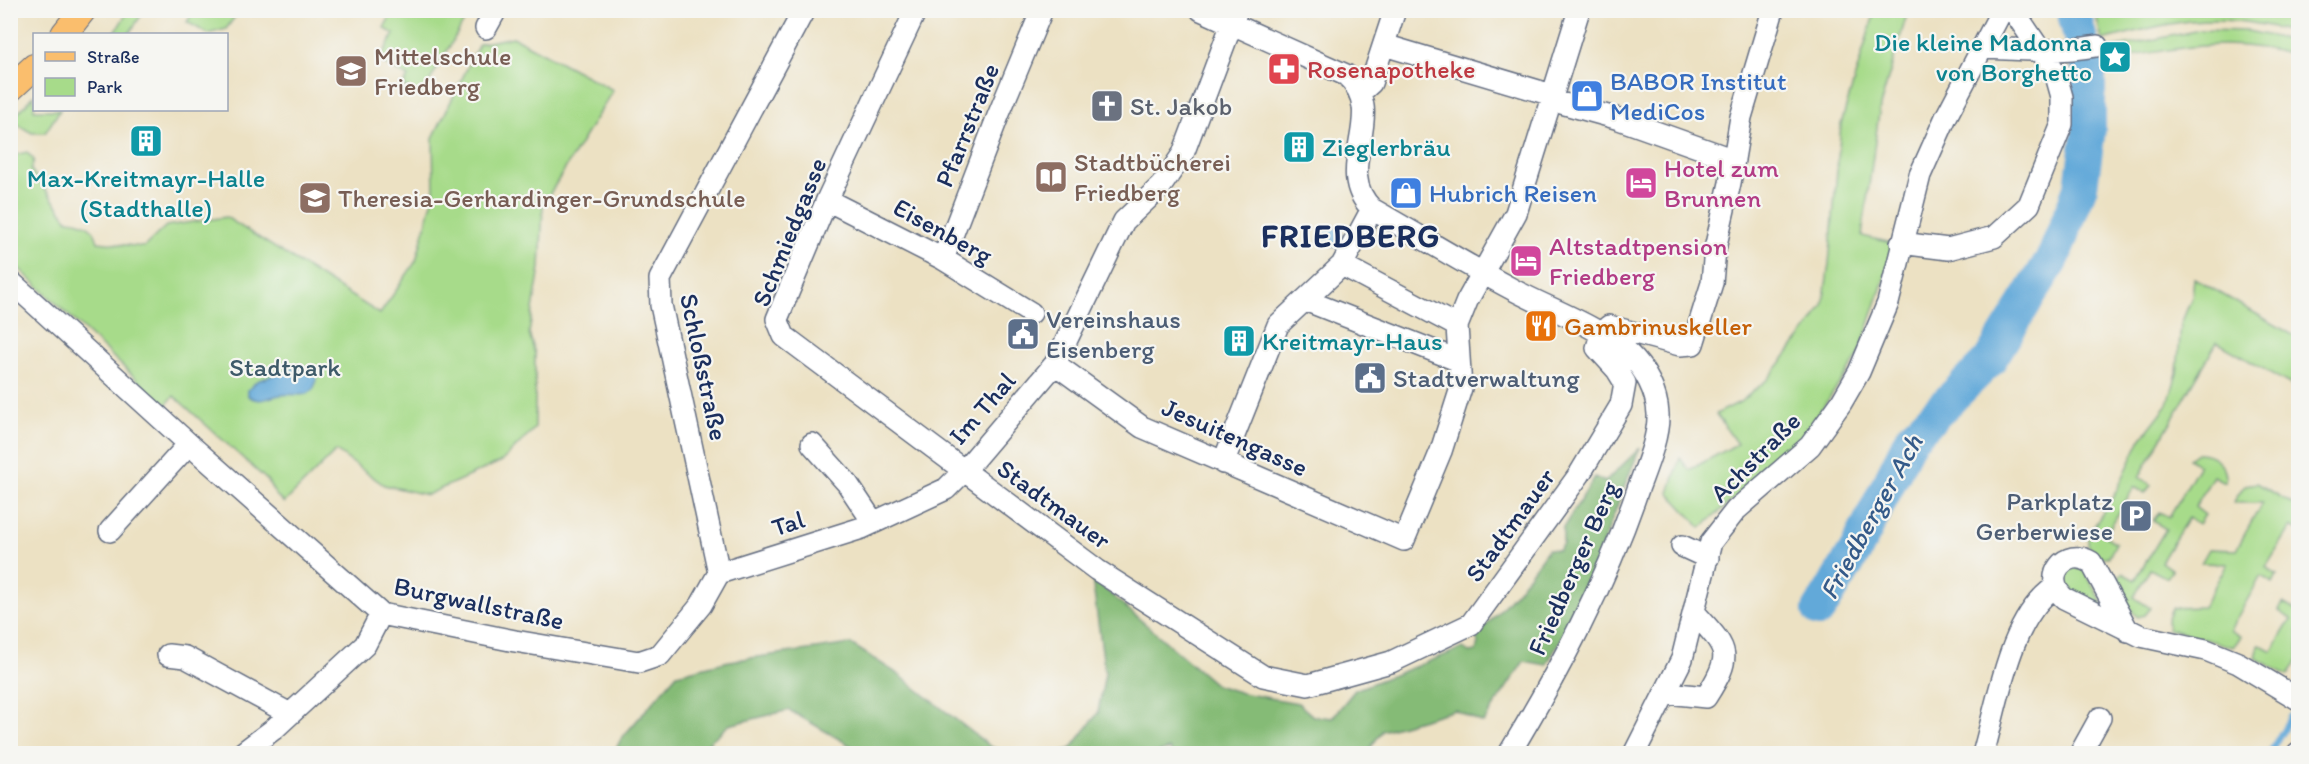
<svg xmlns="http://www.w3.org/2000/svg" width="2309" height="764" viewBox="0 0 2309 764" font-family="Itim,sans-serif">
  <style>
    .green { fill: #a7db8a; stroke: #618574; stroke-width: 1.5 }
    .forest { fill: #85bb76; stroke: #50756a; stroke-width: 1.5 }
    .water { fill: #62a9d9; stroke: #3e6c9c; stroke-width: 1.5 }
    .lines { fill: none; stroke-linecap: round; stroke-linejoin: round }
    .stream { stroke: #62a9d9; stroke-width: 6 }
    .river { stroke: #62a9d9; stroke-width: 34 }
    .minor-casing { stroke: #646d81; stroke-width: 24 }
    .major-casing { stroke: #646d81; stroke-width: 28 }
    .minor { stroke: #fff; stroke-width: 21 }
    .major { stroke: #fabe6d; stroke-width: 26 }
    .labels { text-anchor: middle; stroke-width: 4.5; stroke-linejoin: round; paint-order: stroke }
    .culture-label { font-size: 26px; fill: #0d838f; stroke: #f6f6f2; text-anchor: start }
    .education-label { font-size: 26px; fill: #785e54; stroke: #f6f6f2; text-anchor: start }
    .health-label { font-size: 26px; fill: #be3a42; stroke: #f6f6f2; text-anchor: start }
    .shop-label { font-size: 26px; fill: #366cbe; stroke: #f6f6f2; text-anchor: start }
    .worship-label { font-size: 26px; fill: #5b616d; stroke: #f6f6f2; text-anchor: start }
    .street-label { font-size: 26px; fill: #1b2f5e; stroke: #f6f6f2 }
    .hotel-label { font-size: 26px; fill: #b23c85; stroke: #f6f6f2; text-anchor: start }
    .service-label { font-size: 26px; fill: #4e5e75; stroke: #f6f6f2; text-anchor: start }
    .food-label { font-size: 26px; fill: #c56008; stroke: #f6f6f2; text-anchor: start }
    .park-label { font-size: 26px; fill: #3e5a69; stroke: #f6f6f2 }
    .water-label { font-size: 27px; font-style: italic; fill: #345a89; stroke: #f6f6f2 }
    .district-label { font-size: 32px; font-weight: bold; letter-spacing: 1.5px; fill: #1b2f5e; stroke: #f6f6f2 }
  </style>
  <rect width="100%" height="100%" fill="#f6f6f2"/>
  <filter id="ink" filterUnits="userSpaceOnUse"><feTurbulence type="fractalNoise" baseFrequency=".0167" numOctaves="2"/><feDisplacementMap in="SourceGraphic" scale="12" xChannelSelector="R" yChannelSelector="G"/><feConvolveMatrix kernelMatrix="1 2 1 2 8 2 1 2 1" color-interpolation-filters="sRGB"/></filter>
  <filter id="wash" filterUnits="userSpaceOnUse"><feTurbulence type="fractalNoise" baseFrequency=".008" numOctaves="4" result="noise"/><feDisplacementMap in="SourceGraphic" scale="24" xChannelSelector="R" yChannelSelector="G"/><feGaussianBlur stdDeviation="1.35" result="paint"/><feColorMatrix in="noise" values="0 0 0 0 0 0 0 0 0 0 0 0 0 0 0 0 0 1.4 0 .05"/><feComposite in="paint" operator="in"/></filter>
  <g filter="url(#wash)">
    <rect width="100%" height="100%" fill="#ece1c3"/>
    <path class="green" d="M406,10L452,11L466,18L421,96L403,86L408,77L379,61L394,34L384,28L392,13L401,18Z
      M128,11H144L129,34H114Z
      M194,11V10L239,11L226,29L208,34L187,22Z
      M1875,11H1908L1880,106L1862,236L1896,244L1858,357L1800,440L1701,528L1669,493L1680,458L1689,470L1737,444L1716,414L1740,402L1768,379L1808,328L1823,305L1829,264L1841,124Z
      M2095,11H2298V33C2272,26 2243,20 2216,20C2178,19 2139,31 2102,40Z
      M2200,30L2248,31L2298,42V57C2230,34 2171,49 2103,62L2102,50Z
      M513,37L613,90L543,205L540,268L529,333L535,354V428L502,461L427,495L384,485L336,451L284,503L275,494L267,480L174,396L165,406L11,261L10,156L27,152L34,160L31,170L68,220C84,221 94,226 98,242L144,247L166,226L226,217L380,314L416,261L434,195L433,138L479,44Z
      M34,95V110H60L45,133H32L11,121Z
      M2194,278L2298,338V389L2217,342L2139,477L2151,485L2145,493L2134,487L2105,536L2116,543L2109,557H2100L2088,545V536L2116,492L2141,439L2168,404L2177,373L2181,324L2192,297Z
      M2197,453C2212,452 2225,463 2226,477L2224,482L2213,476L2195,507L2205,515L2199,524L2188,518L2161,562L2172,570L2167,578L2150,569L2134,597L2150,608L2144,615L2138,617L2134,614L2115,584L2122,573L2135,580L2166,529L2153,521L2159,512L2169,517L2199,466L2189,459Z
      M2257,483L2298,507V531L2291,527L2266,567L2277,575L2273,583L2261,576L2230,630L2241,637L2233,647L2168,629L2167,620L2172,608L2203,607L2227,564L2201,563L2209,549L2236,550L2262,503H2233L2245,485Z
      M2074,567L2084,570L2105,608L2066,587L2064,575Z
      M2283,603L2296,611L2298,606V659L2288,676L2256,658L2259,644L2272,651L2291,619L2279,611Z"/>
    <path class="forest" d="M1640,448C1609,521 1588,597 1546,665L1524,661L1483,723L1455,710L1382,731L1367,753L1172,754L1170,749L1154,754H1051L1071,749L1098,713L1105,673L1092,578L1216,685L1242,693L1298,703L1313,716L1332,718L1355,690L1463,648L1469,652L1476,651L1478,643L1476,637L1518,590L1548,549L1558,550L1563,544V528L1595,477L1605,482Z
      M851,644L898,674L991,747L1011,753H863L789,710L729,725L709,742L718,753H614L621,739L677,674L729,661Z"/>
    <path class="water" d="M1328,226H1334L1343,235L1338,248L1318,241L1323,228Z
      M300,366L312,368C316,372 317,376 316,381C313,402 293,392 280,395C267,397 262,404 248,396V390L257,381Z"/>
    <g class="lines">
      <path class="stream" d="M2269,754L2291,716"/>
      <path class="river" d="M1819,610L1856,550L1911,438L1989,361L2054,256L2081,186L2089,129V71L2073,10"/>
    </g>
  </g>
  <g filter="url(#ink)">
    <g class="lines">
      <g class="minor-casing">
        <path id="minor" d="M916,10L827,200L777,319L784,336L1097,570L1263,676L1308,685L1391,662L1471,624L1579,475L1621,405L1625,383L1617,370L1597,348L1601,334L1609,326L1680,345L1693,344L1712,283L1715,249L1730,183L1741,117L1773,10
          M1201,10L1346,75C1391,115 1330,168 1372,209C1418,235 1463,263 1510,288C1548,309 1596,324 1629,354C1645,369 1657,392 1658,414C1659,437 1646,467 1638,489C1606,583 1560,669 1509,754
          M486,28L496,10
          M1384,45L1552,95
          M1984,48C2026,50 2055,53 2097,46
          M1361,92L1371,83L1395,10
          M1550,100L1619,119L1734,160
          M827,200L943,259L1031,313
          M1901,243L1948,249L1994,237L2029,205L2062,124V97L2055,72L2013,10
          M943,259L998,116L1042,10
          M1342,265L1457,326
          M10,281L189,444L381,614L515,641L639,662L660,655L701,605L719,573L661,305L660,279L804,10
          M1305,300L1457,360
          M1055,364L1142,427L1404,540L1441,451L1461,388L1457,326L1467,301L1516,213L1579,10
          M812,444L847,483L873,522
          M1223,463L1278,325L1342,265L1372,209
          M110,531L189,444
          M1682,546L1708,558
          M719,573L862,528L946,489L964,471L1055,364L1124,221L1161,186L1183,154L1237,10
          M2128,631L2091,562C2065,546 2041,578 2064,598L2141,636L2206,650L2238,663L2298,699
          M168,655L185,657L290,714
          M1667,693L1706,697C1735,652 1727,649 1694,612
          M241,754L274,729L365,645L381,614
          M1634,754L1682,659L1711,542L1736,510L1810,446L1841,403L1859,372L1888,303L1920,175L1946,117L2002,10
          M1983,754C1998,703 2009,618 2055,587
          M2080,754L2100,718
          M2298,754V753"/>
      </g>
      <g class="major-casing">
        <path id="major" d="M64,34L83,10
          M10,89L34,67"/>
      </g>
      <use href="#minor" class="minor"/>
      <use href="#major" class="major"/>
    </g>
  </g>
  <defs>
    <g id="sight-square" transform="scale(1.725)"><rect x="-9" y="-9" width="18" height="18" rx="4" fill="#0f9aa8" stroke="#f6f6f2"/><path d="M0-6L1.8-2.2L6-1.7L2.9 1.2L3.7 5.4L0 3.3L-3.7 5.4L-2.9 1.2L-6-1.7L-1.8-2.2Z" fill="#fff"/></g>
    <g id="pharmacy-square" transform="scale(1.725)"><rect x="-9" y="-9" width="18" height="18" rx="4" fill="#e0444e" stroke="#f6f6f2"/><path d="M-2-6h4v4h4v4h-4v4h-4v-4h-4v-4h4Z" fill="#fff"/></g>
    <g id="school-square" transform="scale(1.725)"><rect x="-9" y="-9" width="18" height="18" rx="4" fill="#8d6e63" stroke="#f6f6f2"/><path d="M0-5L7-2L0 1L-7-2ZM-4 1L0 2.5L4 1V4Q0 6-4 4Z" fill="#fff"/></g>
    <g id="shop-square" transform="scale(1.725)"><rect x="-9" y="-9" width="18" height="18" rx="4" fill="#3f7fe0" stroke="#f6f6f2"/><path d="M-5-2.5h2.3a2.7 3.5 0 0 1 5.4 0H5L5.5 6h-11ZM-1.5-2.5h3a1.5 2.3 0 0 0-3 0Z" fill="#fff"/></g>
    <g id="church-square" transform="scale(1.725)"><rect x="-9" y="-9" width="18" height="18" rx="4" fill="#6b7280" stroke="#f6f6f2"/><path d="M-1.2-6h2.4v3.5h3.3v2.4h-3.3V6h-2.4V-.1h-3.3v-2.4h3.3Z" fill="#fff"/></g>
    <g id="building-square" transform="scale(1.725)"><rect x="-9" y="-9" width="18" height="18" rx="4" fill="#0f9aa8" stroke="#f6f6f2"/><path d="M-4-6H4V6H1V3H-1V6H-4ZM-2.5-4.3h1.7v1.8h-1.7ZM.8-4.3h1.7v1.8H.8ZM-2.5-1h1.7V.8h-1.7ZM.8-1h1.7V.8H.8Z" fill="#fff"/></g>
    <g id="library-square" transform="scale(1.725)"><rect x="-9" y="-9" width="18" height="18" rx="4" fill="#8d6e63" stroke="#f6f6f2"/><path d="M-6-4Q-3-5.5-.7-3.5V5Q-3 3-6 4ZM6-4Q3-5.5 .7-3.5V5Q3 3 6 4Z" fill="#fff"/></g>
    <g id="hotel-square" transform="scale(1.725)"><rect x="-9" y="-9" width="18" height="18" rx="4" fill="#d1479c" stroke="#f6f6f2"/><path d="M-6-4.5h1.5V1H6V5H4.5V3h-9V5H-6ZM-4 0a1.8 1.8 0 1 1 3.6 0ZM.5 0V-2.5h3Q6-2.5 6 0Z" fill="#fff"/></g>
    <g id="restaurant-square" transform="scale(1.725)"><rect x="-9" y="-9" width="18" height="18" rx="4" fill="#e8710a" stroke="#f6f6f2"/><path d="M-5-6h1v4h1v-4h1v4h1v-4h1v5L-1.5 .5V6h-2V.5L-5-1ZM5-6V6H3V1.5H1.5Q1.5-4 5-6Z" fill="#fff"/></g>
    <g id="civic-square" transform="scale(1.725)"><rect x="-9" y="-9" width="18" height="18" rx="4" fill="#5c6f8a" stroke="#f6f6f2"/><path d="M-.6-6.5H3V-4.5H.6V-3L4-1V1h2V6H-6V1h2V-1L-.6-3ZM-1.2 2.5V6h2.4V2.5Z" fill="#fff"/></g>
    <g id="parking-square" transform="scale(1.725)"><rect x="-9" y="-9" width="18" height="18" rx="4" fill="#5c6f8a" stroke="#f6f6f2"/><path d="M-3.5-5.5H1a3.5 3.5 0 0 1 0 7H-1V5.5H-3.5ZM-1-3.4V-.6H.8a1.4 1.4 0 0 0 0-2.8Z" fill="#fff"/></g>
  </defs>
  <g fill-rule="evenodd">
    <use href="#sight-square" x="2115" y="57"/>
    <use href="#pharmacy-square" x="1284" y="69"/>
    <use href="#school-square" x="351" y="71"/>
    <use href="#shop-square" x="1587" y="96"/>
    <use href="#church-square" x="1107" y="106"/>
    <use href="#building-square" x="146" y="141"/>
    <use href="#building-square" x="1299" y="147"/>
    <use href="#library-square" x="1051" y="177"/>
    <use href="#hotel-square" x="1641" y="183"/>
    <use href="#shop-square" x="1406" y="193"/>
    <use href="#school-square" x="315" y="198"/>
    <use href="#hotel-square" x="1526" y="261"/>
    <use href="#restaurant-square" x="1541" y="326"/>
    <use href="#civic-square" x="1023" y="334"/>
    <use href="#building-square" x="1239" y="341"/>
    <use href="#civic-square" x="1370" y="378"/>
    <use href="#parking-square" x="2136" y="516"/>
  </g>
  <g class="labels">
    <g class="culture-label">
      <text x="2092" y="51" text-anchor="end">Die kleine Madonna<tspan x="2092" dy="30">von Borghetto</tspan></text>
      <text x="1322" y="156">Zieglerbräu</text>
      <text x="146" y="187" text-anchor="middle">Max-Kreitmayr-Halle<tspan x="146" dy="30">(Stadthalle)</tspan></text>
      <text x="1262" y="350">Kreitmayr-Haus</text>
    </g>
    <g class="education-label">
      <text x="374" y="65">Mittelschule<tspan x="374" dy="30">Friedberg</tspan></text>
      <text x="1074" y="171">Stadtbücherei<tspan x="1074" dy="30">Friedberg</tspan></text>
      <text x="338" y="207">Theresia-Gerhardinger-Grundschule</text>
    </g>
    <g class="health-label">
      <text x="1307" y="78">Rosenapotheke</text>
    </g>
    <g class="shop-label">
      <text x="1610" y="90">BABOR Institut<tspan x="1610" dy="30">MediCos</tspan></text>
      <text x="1429" y="202">Hubrich Reisen</text>
    </g>
    <g class="worship-label">
      <text x="1130" y="115">St. Jakob</text>
    </g>
    <g class="street-label">
      <text transform="translate(967 125) rotate(-68)" y="9">Pfarrstraße</text>
      <text transform="translate(943 231) rotate(29)" y="9">Eisenberg</text>
      <text transform="translate(789 232) rotate(-68)" y="9">Schmiedgasse</text>
      <text transform="translate(704 367) rotate(78)" y="9">Schloßstraße</text>
      <text transform="translate(982 408) rotate(-49)" y="9">Im Thal</text>
      <text transform="translate(1235 437) rotate(24)" y="9">Jesuitengasse</text>
      <text transform="translate(1755 457) rotate(-45)" y="9">Achstraße</text>
      <text transform="translate(1054 504) rotate(36)" y="9">Stadtmauer</text>
      <text transform="translate(788 523) rotate(-18)" y="9">Tal</text>
      <text transform="translate(1510 525) rotate(-54)" y="9">Stadtmauer</text>
      <text transform="translate(1573 568) rotate(-66)" y="9">Friedberger Berg</text>
      <text transform="translate(479 603) rotate(12)" y="9">Burgwallstraße</text>
    </g>
    <g class="hotel-label">
      <text x="1664" y="177">Hotel zum<tspan x="1664" dy="30">Brunnen</tspan></text>
      <text x="1549" y="255">Altstadtpension<tspan x="1549" dy="30">Friedberg</tspan></text>
    </g>
    <g class="service-label">
      <text x="1046" y="328">Vereinshaus<tspan x="1046" dy="30">Eisenberg</tspan></text>
      <text x="1393" y="387">Stadtverwaltung</text>
      <text x="2113" y="510" text-anchor="end">Parkplatz<tspan x="2113" dy="30">Gerberwiese</tspan></text>
    </g>
    <g class="food-label">
      <text x="1564" y="335">Gambrinuskeller</text>
    </g>
    <g class="park-label">
      <text x="285" y="376">Stadtpark</text>
    </g>
    <g class="water-label">
      <text transform="translate(1871 517) rotate(-61)" y="9">Friedberger Ach</text>
    </g>
    <g class="district-label">
      <text x="1351" y="247">FRIEDBERG</text>
    </g>
  </g>
  <rect width="2309" height="764" fill="none" stroke="#f6f6f2" stroke-width="36"/>
  <rect x="33" y="33" width="195" height="78" fill="#f6f6f2" stroke="#9ea6b7" stroke-width="1.5"/>
  <rect x="45" y="52" width="30" height="9" fill="#fabe6d" stroke="#9ea6b7" stroke-width="1.5"/>
  <text x="87" y="63" font-size="18" fill="#1b2f5e">Straße</text>
  <rect x="45" y="78" width="30" height="18" fill="#a7db8a" stroke="#9ea6b7" stroke-width="1.5"/>
  <text x="87" y="93" font-size="18" fill="#1b2f5e">Park</text>
</svg>
